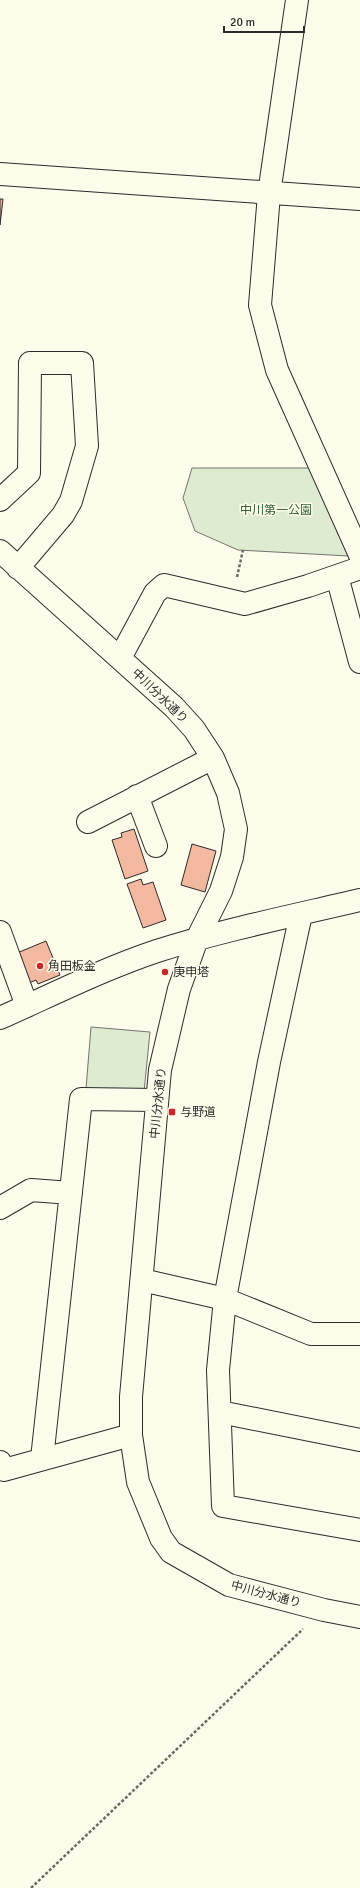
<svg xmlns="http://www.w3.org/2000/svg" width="360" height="1888" viewBox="0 0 360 1888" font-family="Signika,'Noto Sans JP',sans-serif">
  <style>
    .green { fill: #deebd1; stroke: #74746e }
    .building { fill: #f2b8a0; stroke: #2b2b2b }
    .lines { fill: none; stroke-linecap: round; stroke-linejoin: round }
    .minor-casing { stroke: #2b2b2b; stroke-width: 24 }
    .path { stroke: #6a6964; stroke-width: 2.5; stroke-dasharray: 3 2; stroke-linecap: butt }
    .minor { stroke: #fdfbea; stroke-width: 22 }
    .poi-dot { fill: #c62828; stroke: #fdfbea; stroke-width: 1.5 }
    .labels { text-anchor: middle; stroke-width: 3; stroke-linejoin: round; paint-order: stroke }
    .park-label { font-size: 12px; fill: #34623c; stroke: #fdfbea }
    .street-label { font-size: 12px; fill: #2b2b2b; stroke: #fdfbea }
    .poi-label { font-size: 12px; fill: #2b2b2b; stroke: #fdfbea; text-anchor: start }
  </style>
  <rect width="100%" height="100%" fill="#fdfbea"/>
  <path class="green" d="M192,468H309L349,556L238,550L195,531L183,498Z
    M91,1027L150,1032L144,1092L86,1089Z"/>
  <path class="building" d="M0,199H3L0,225Z
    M134,829L148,871L125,879L112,840L122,837L121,833Z
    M192,844L216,851L205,892L181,885Z
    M141,879L143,885L153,882L166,920L143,928L127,884Z
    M46,941L60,975L38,984L36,980L29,983L17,953Z"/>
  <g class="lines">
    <g class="minor-casing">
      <path id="minor" d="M297,0L269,194L260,305L277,370L360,555
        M0,174L360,199
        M0,500L29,473L30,363H82L87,446L71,501L63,515L18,568
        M0,551L174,707L194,729L213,758L228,793L236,829L232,857L221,891L197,939L179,989L160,1070L131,1397V1435L138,1482L161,1538L171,1552L229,1585L324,1610L360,1617
        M337,576L360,662
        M120,658L155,593L164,585L245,604L308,586L360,568
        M137,796L156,846
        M88,822L213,758
        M301,914L269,1062L225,1299L218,1370L223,1506L360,1530
        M0,932L27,1006
        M0,1018C52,995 103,969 157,951C223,930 292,916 360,900
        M0,1208L31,1190L71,1193
        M142,1280L225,1299L311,1334H360
        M220,1412L360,1440
        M42,1459L81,1099L157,1100
        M0,1462L4,1470L131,1435"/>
    </g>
    <path class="path" d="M237,577L243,550
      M31,1888L303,1629"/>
    <use href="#minor" class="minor"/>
  </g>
  <g class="poi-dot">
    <circle cx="40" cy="966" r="4"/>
    <circle cx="165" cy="972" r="4"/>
    <rect x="168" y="1108" width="8" height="8" rx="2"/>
  </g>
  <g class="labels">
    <g class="park-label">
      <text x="276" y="514">中川第一公園</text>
    </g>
    <g class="street-label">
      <text transform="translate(160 696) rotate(44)" y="4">中川分水通り</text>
      <text transform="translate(158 1103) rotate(-84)" y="4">中川分水通り</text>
      <text transform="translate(266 1594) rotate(15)" y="4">中川分水通り</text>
    </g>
    <g class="poi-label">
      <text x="48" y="970">角田板金</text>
      <text x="173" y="976">庚申塔</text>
      <text x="180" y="1116">与野道</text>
    </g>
  </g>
  <path d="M224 26v6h80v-6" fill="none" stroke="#2b2b2b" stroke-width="2"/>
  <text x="230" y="26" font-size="12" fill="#2b2b2b" stroke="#fdfbea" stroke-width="3" paint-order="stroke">20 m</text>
</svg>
